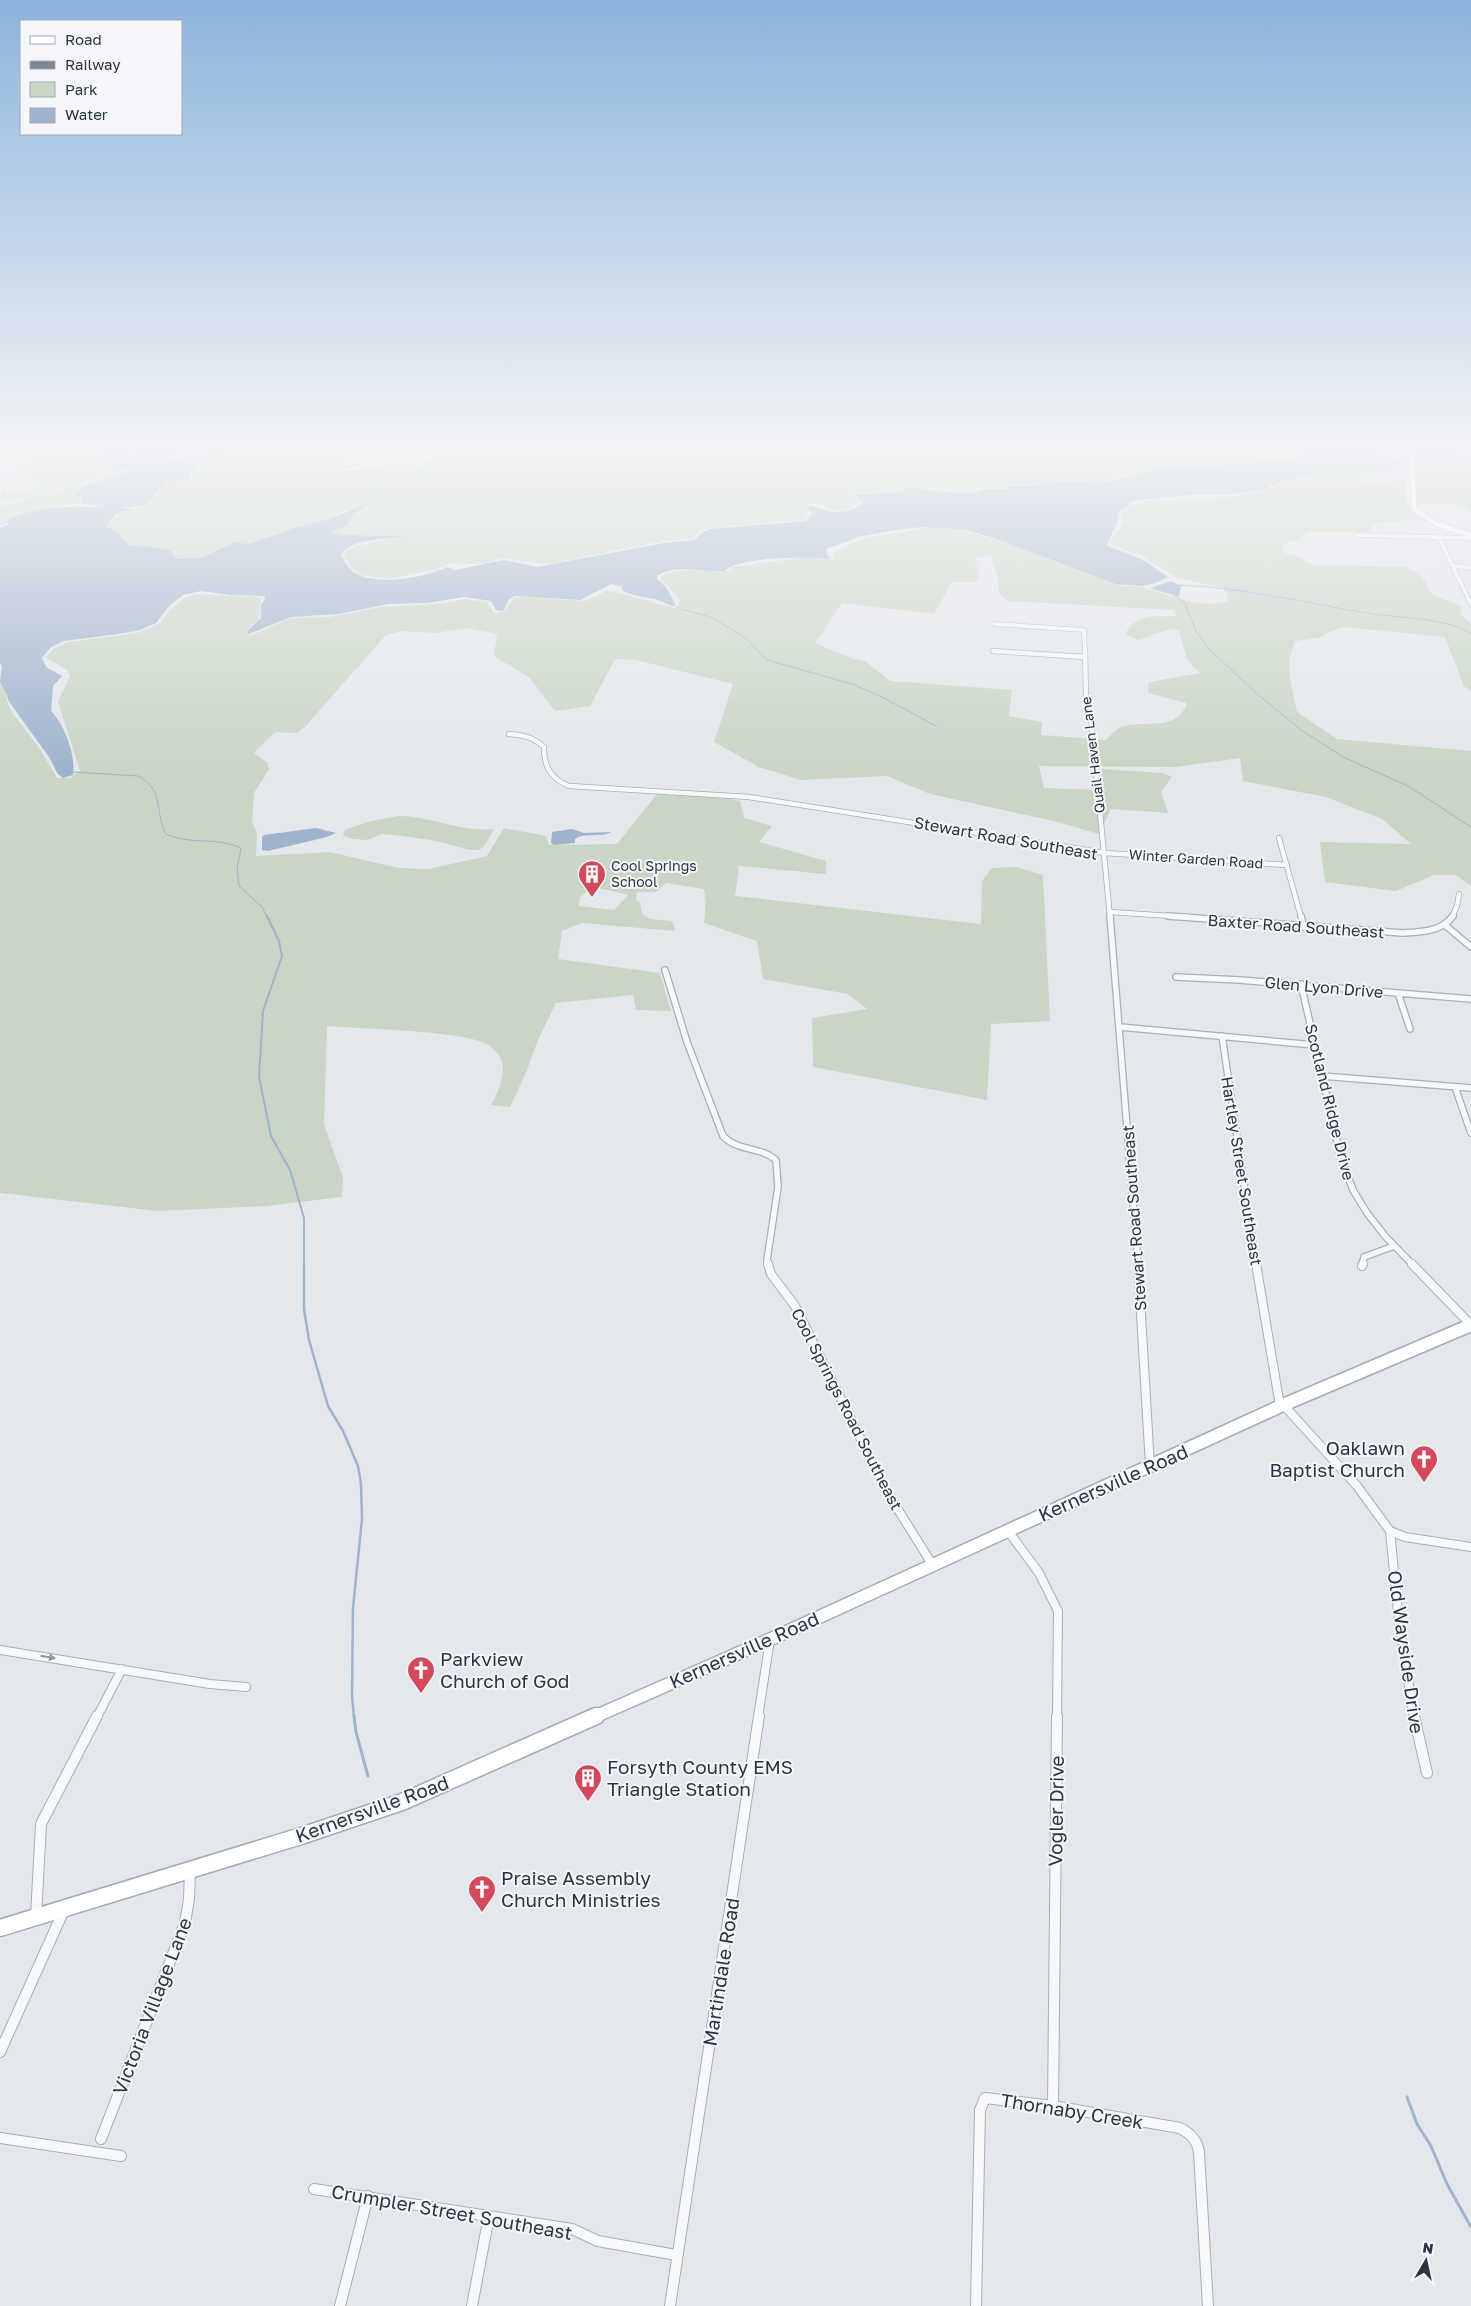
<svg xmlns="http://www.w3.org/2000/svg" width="1471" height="2306" viewBox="0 0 1471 2306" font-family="'Golos Text',sans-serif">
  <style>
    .green { fill: #c9d6c5; fill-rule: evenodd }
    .water { fill: #9fb4cc }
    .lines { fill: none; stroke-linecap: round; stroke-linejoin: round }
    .stream-far3 { stroke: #9fb4cc; stroke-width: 1 }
    .stream-far2 { stroke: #9fb4cc; stroke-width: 2 }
    .stream-far1 { stroke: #9fb4cc; stroke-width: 2.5 }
    .stream { stroke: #9fb4cc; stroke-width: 3 }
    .street-far4-casing { stroke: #a9aeb7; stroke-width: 5 }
    .street-far3-casing { stroke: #a9aeb7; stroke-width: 6 }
    .street-far2-casing { stroke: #a9aeb7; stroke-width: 8 }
    .street-far1-casing { stroke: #a9aeb7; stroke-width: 10 }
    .street-casing { stroke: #a9aeb7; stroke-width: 12 }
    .secondary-casing { stroke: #a9aeb7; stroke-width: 6 }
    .primary-far1-casing { stroke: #a3abb8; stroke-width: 15 }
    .primary-casing { stroke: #a3abb8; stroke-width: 19 }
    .street-far4 { stroke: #f7f8fa; stroke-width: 4 }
    .street-far3 { stroke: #f7f8fa; stroke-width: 4.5 }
    .street-far2 { stroke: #f7f8fa; stroke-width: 5.5 }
    .street-far1 { stroke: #f7f8fa; stroke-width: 8 }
    .street { stroke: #f7f8fa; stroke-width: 10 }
    .secondary { stroke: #fff; stroke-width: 5 }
    .primary-far1 { stroke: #fff; stroke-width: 12 }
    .primary { stroke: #fff; stroke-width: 16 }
    .rail { stroke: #7d8696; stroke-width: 1; stroke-dasharray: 1 2.5; stroke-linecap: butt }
    .oneway { fill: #9196a0 }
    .labels { text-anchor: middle; stroke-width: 4; stroke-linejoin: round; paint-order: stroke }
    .far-street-label { font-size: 14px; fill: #2b3445; stroke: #f4f6f9 }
    .far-poi-label { font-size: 14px; fill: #2b3445; stroke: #f4f6f9; text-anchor: start }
    .street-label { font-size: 16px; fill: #2b3445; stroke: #f4f6f9 }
    .near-poi-label { font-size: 19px; fill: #2b3445; stroke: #f4f6f9; text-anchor: start }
    .near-street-label { font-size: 19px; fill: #2b3445; stroke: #f4f6f9 }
  </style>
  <rect width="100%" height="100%" fill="#e4e7ec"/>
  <path class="green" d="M19,445H160L130,452L113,450L98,457L107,466L121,471L34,496L0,503L2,489L21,494L41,486L11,468L37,459L27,455L30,450Z
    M223,445H348L360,449L337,457L350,467L336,470L339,472C383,466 427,458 472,454C488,452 495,460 513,455L500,446L505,445H576L574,450L618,453L637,448L644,449L642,453H650L709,445H1406V450L1341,451L1308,449L1291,459L1172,467L1153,464L1161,469L1151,467L1150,471L1129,473L1102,482L1063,480L1029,485H1007L1003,488H979L975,491L956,492L906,486L895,491L851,494L862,501C830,524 826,496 803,506L809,513L804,520L708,528L700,531L693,539L663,541L553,563H539L505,558L476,564L451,563L441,568L388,579L362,575L353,569L343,555L347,549L403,535H343L330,532L348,525L353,514L366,507L364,504L343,511L329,519L293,528L248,544L235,542L201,558L177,559L170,550L165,549C153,548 134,549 125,541C116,534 120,531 107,526C121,503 151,515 161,487L174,480L192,479L191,473L201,466V462L207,457L232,453L224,447L210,452L194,453Z
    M1471,458V511C1462,502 1430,504 1417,503L1418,461L1465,464V461Z
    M1399,467L1403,470L1363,478V483H1381L1406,478L1407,503L1418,519L1368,524L1373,530L1361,532H1307L1300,540L1286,543L1281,548L1284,553L1295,555L1313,565L1406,567L1420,574L1433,595L1462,606L1460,614L1471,624V691L1464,686L1445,637L1343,627L1331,631L1321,637L1296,641C1283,661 1293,691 1297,712L1337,739L1471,751V886L1456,875H1434L1396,891L1325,882L1320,842L1411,844L1382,819L1326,797L1243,781L1240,758L1175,767L1039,766L1044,788L1101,790V769L1163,773L1172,777L1161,792L1168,813L1111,809L1099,834L1058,822L930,794L887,776L801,780L759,767L714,742L733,684L636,660L615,659L590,706L555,711L530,678L494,656L497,634L466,628L435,633L402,631L386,635L304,728L297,733L275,732L254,753L267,762L269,769L254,793L252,821L257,834L256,856L330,852L398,868L429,869L487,856L504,828L546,836L549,845L617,844L658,793L715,796L740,801L744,818L772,826L759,842L826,861V874L739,866L735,896L981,924L982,881L992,868L1016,867L1043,875L1050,1021L991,1024L987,1100L813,1067L812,1018L867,1009L848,994L763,979L757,941L704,923L706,902L704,889L666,883L656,892H637L636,900L640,903L642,914L650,919L672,921L675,931L582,923L562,931L558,959L660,973L671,1011L636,1010L633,995L556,1003L538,1040L527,1070L510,1107L491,1105C501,1087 512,1062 490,1046C468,1030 358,1029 327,1026L324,1124L343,1178L342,1197L265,1206L158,1211L0,1193V679L11,711L38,746L57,778H70L80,771L58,702L70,676L67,670L46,657L53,649L69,642L137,633L161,623L167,613L183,599L195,594L261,597L259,618L247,630V635L250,636L291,618L329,617L382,607L446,603L465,599L487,602L494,613L505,611L514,598L524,597L586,601L606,591L620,593L677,609L680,600L660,577C679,565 709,574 731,570L732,567L799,558L834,559L833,554L843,547L869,537L925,528L959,530L1002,541L1122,586C1129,587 1138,585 1145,588C1172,596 1199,608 1228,602L1227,594L1223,588L1177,578L1139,554L1111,545L1114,534L1124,524L1121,513L1142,501L1223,498L1267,489L1287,482L1327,472L1330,469L1364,474ZM991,556L998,578L999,593L1007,601L1174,610L1176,616C1152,617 1138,613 1125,634L1138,640L1170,629L1179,631L1187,659L1200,673L1149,682L1148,693L1187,703C1177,733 1145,719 1121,727C1116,729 1110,736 1106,740L1041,735L1042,722L1009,716L1012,690L890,681L865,661L853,659L815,643L842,603L934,614L952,582H976L979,575L975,558ZM593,887L625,894L628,895L614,910L578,906L581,896Z
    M81,485L71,495L81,497L80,504C60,504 22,513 4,521L6,523L0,526V508Z
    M399,816C431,816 461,833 494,829L485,845L479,850H470L432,840L402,836L382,834L367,840L352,839L343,835L345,830L371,821Z"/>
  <path class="water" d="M164,445H205L150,462L154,464L223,448L230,453L205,457L190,473L189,479C180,480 171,480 163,486C153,493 156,502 140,506C129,509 115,506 104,505L133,509L116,514L106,526L117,531L124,541L130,545L170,550L177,559L201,558L235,542L248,544L294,528L329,519L364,504L365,507L353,514L348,525L331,532L343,535L404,536C385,540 351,538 340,555C345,561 348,569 355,573C375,586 426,578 447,567L455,570L504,560L537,567L664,543L695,540L702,532L710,529L806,521L812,513L806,507L811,505L830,512H839L853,509L864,502L855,495L896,492L908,487L956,493L977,492L981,489H1006L1009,486H1030L1064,481L1103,483L1150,471V467L1173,469L1293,459L1309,450L1406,451L1405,454H1375L1377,457L1405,458V459H1377L1369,462H1403L1402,465C1372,474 1361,473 1330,468L1327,471L1277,483L1265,489L1226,495H1191L1132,501L1126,508L1118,512L1117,524L1106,545L1143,560L1168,577L1156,583L1142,586L1116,584L997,539L966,530L921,527L903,529L862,536L826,549L827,555L830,558L827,559C804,557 741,556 724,571C704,572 674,564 657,576V579C666,586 672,595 675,606C668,606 663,601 655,599C644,597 633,596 623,591L621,586L611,584L580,600L515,596L508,600L504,610L501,611L496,610L491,601L464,597L428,603L388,604L338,614L291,617L248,634L247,631L261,618V605L265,599L264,596L231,595L201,591L183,595L170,605L156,623L140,630L119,634L64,641L51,647L42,658L46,667L62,676L53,686L51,711C65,725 76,756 73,775L63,778L58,774L49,757L10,703L0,681L2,666L0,663V528L9,524L6,521C31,506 69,506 97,507L98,505L81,504L82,497L74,494L83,486L136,470C129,467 126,470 120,469C113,468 102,462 99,457L112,450L130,453Z
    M1440,445H1455L1452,449L1462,453L1471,452V457L1464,460L1463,463L1418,460L1417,449Z
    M1171,581L1181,586L1179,597L1150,588Z
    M316,828L336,833L327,837L268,851L262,850V837L264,835Z
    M572,829L584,833L611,832C601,838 583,832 575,839V843L554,845L551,843L552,832Z"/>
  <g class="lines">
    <path class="stream-far3" d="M1134,445V455L1147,464
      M378,495C384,490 389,484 396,480C434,459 482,471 523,461
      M363,505L376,496
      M1177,585C1244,587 1308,604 1374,614C1408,619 1440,617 1471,633
      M1174,596L1185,603L1196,631L1208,648L1256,693L1301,730L1345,758L1408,786L1471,827
      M674,605L679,608
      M682,609L713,618L747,639L767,660L852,684L882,697L936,726
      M73,772L138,776C165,790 154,812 166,834C189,845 215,837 239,847L241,849L237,868L239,886L262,907L267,917"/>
    <path class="stream-far2" d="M267,916L279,941L282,956L263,1011L259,1077L271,1136L290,1170L304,1218V1265"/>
    <path class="stream-far1" d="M304,1264V1309L309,1340L328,1406L343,1431L358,1466L361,1484L362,1519L353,1608L352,1695L354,1717"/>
    <path class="stream" d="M354,1716L356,1732L368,1776
      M1407,2097L1417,2124L1431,2146L1447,2184L1471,2227"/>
    <g class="street-far4-casing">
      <path id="street-far4" d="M0,452L25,460
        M0,469L27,460
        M340,470L466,452L497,445
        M1357,535L1471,538
        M1439,538L1471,604
        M1455,566L1471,568
        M994,624L1084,630L1085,651"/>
    </g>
    <g class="street-far3-casing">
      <path id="street-far3" d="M1085,649L1086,696L1092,728L1110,917
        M993,651L1085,657
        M509,734C523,735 533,737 544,747C544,767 550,778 569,786L749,797L1105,853L1287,865
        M1279,838L1301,917
        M1110,912L1186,917
        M1452,917L1457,906L1459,894"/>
    </g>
    <g class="street-far2-casing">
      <path id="street-far2" d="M1110,916L1138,1265
        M1168,916L1403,933C1421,932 1441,932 1453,916
        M1301,916L1304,927
        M1445,925L1471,947
        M665,970L687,1042L723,1136C738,1152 760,1146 776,1160L778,1187L767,1260L768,1265
        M1176,977L1240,980L1471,999
        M1301,984L1340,1155L1353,1190L1367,1213L1385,1236L1413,1265
        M1398,993L1410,1029
        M1120,1027L1314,1045
        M1222,1036L1256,1265
        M1322,1076L1471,1088
        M1455,1087L1471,1133
        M1362,1265L1364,1257L1394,1246"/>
    </g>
    <g class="street-far1-casing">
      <path id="street-far1" d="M768,1264L771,1274L795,1306L887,1492L932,1564
        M1138,1264L1150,1466
        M1256,1264L1279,1400L1357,1486L1390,1531L1405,1537L1471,1547
        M1412,1264L1471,1325
        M1362,1266L1363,1264
        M1008,1531L1039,1573L1058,1611L1057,1717
        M1390,1531L1399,1622L1414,1717
        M0,1650L210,1684L246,1687
        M97,1717L122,1669
        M758,1717L770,1640"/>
    </g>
    <g class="street-casing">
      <path id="street" d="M1414,1716L1427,1773
        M36,1916L41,1824L97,1716
        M0,2052L64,1910
        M1053,2106L1057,1716
        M0,2138L121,2156
        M101,2139L185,1923L189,1899L190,1872
        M314,2189L572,2229L598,2241L676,2255
        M340,2306L368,2196
        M472,2306L489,2216
        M670,2306L759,1716
        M976,2306L980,2110L985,2098L1053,2106L1180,2128C1191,2134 1197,2140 1199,2152L1208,2306"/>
    </g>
    <g class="secondary-casing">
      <path id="secondary" d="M1412,445L1414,509L1436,524L1471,535"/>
    </g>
    <g class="primary-far1-casing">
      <path id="primary-far1" d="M594,1717L771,1639L1283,1405L1471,1325"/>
    </g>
    <g class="primary-casing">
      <path id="primary" d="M0,1928L301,1836L402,1802L596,1716"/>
    </g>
    <use href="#street-far4" class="street-far4"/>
    <use href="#street-far3" class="street-far3"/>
    <use href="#street-far2" class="street-far2"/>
    <use href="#street-far1" class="street-far1"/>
    <use href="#street" class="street"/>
    <use href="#secondary" class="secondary"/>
    <use href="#primary-far1" class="primary-far1"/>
    <use href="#primary" class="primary"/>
    <path class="rail" d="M0,507L218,445"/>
  </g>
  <defs><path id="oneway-solid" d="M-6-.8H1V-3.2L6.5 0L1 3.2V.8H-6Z" transform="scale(1.25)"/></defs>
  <use class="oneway" href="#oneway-solid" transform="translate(48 1657) rotate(10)"/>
  <linearGradient id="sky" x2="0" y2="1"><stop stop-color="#8bb4dd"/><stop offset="0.58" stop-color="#f3f4f6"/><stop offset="1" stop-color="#f3f4f6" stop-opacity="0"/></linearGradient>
  <rect width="1471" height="768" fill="url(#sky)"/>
  <defs>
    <g id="building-pin" transform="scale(1.4375)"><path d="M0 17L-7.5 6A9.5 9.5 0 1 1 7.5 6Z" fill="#d1495b" stroke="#f4f6f9"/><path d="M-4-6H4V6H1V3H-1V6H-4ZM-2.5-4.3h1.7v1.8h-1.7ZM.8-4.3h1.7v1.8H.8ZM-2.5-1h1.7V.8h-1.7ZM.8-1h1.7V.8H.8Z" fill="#fff"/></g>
    <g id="church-pin" transform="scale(1.4375)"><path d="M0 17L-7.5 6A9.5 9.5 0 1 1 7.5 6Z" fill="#d1495b" stroke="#f4f6f9"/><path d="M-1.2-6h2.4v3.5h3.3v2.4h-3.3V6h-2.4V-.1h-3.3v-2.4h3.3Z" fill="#fff"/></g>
  </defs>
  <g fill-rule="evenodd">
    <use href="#building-pin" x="592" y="874"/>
    <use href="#church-pin" x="1424" y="1459"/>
    <use href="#church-pin" x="421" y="1670"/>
    <use href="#building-pin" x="588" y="1778"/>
    <use href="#church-pin" x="482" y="1889"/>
  </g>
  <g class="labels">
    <g class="far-street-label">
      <text transform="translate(1093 755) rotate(-97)" y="5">Quail Haven Lane</text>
      <text transform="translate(1196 859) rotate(4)" y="5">Winter Garden Road</text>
    </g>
    <g class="far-poi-label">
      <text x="611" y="871">Cool Springs<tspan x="611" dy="16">School</tspan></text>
    </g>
    <g class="street-label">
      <text transform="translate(1006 838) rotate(10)" y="6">Stewart Road Southeast</text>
      <text transform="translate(1296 926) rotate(4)" y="6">Baxter Road Southeast</text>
      <text transform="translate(1324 987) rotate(5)" y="6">Glen Lyon Drive</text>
      <text transform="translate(1330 1102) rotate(76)" y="6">Scotland Ridge Drive</text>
      <text transform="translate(1242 1171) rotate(81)" y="6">Hartley Street Southeast</text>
      <text transform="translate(1134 1218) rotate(-94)" y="6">Stewart Road Southeast</text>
      <text transform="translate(847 1409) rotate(63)" y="6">Cool Springs Road Southeast</text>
    </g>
    <g class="near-poi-label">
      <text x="1405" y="1455" text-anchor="end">Oaklawn<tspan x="1405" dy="22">Baptist Church</tspan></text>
      <text x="440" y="1666">Parkview<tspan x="440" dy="22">Church of God</tspan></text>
      <text x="607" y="1774">Forsyth County EMS<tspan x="607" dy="22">Triangle Station</tspan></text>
      <text x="501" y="1885">Praise Assembly<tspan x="501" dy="22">Church Ministries</tspan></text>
    </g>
    <g class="near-street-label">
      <text transform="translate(1113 1483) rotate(-24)" y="7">Kernersville Road</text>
      <text transform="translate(744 1650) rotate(-24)" y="7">Kernersville Road</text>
      <text transform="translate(1406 1652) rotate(82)" y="7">Old Wayside Drive</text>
      <text transform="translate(372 1809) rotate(-20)" y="7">Kernersville Road</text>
      <text transform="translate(1056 1811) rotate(-89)" y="7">Vogler Drive</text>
      <text transform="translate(721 1972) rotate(-81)" y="7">Martindale Road</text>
      <text transform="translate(152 2006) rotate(-69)" y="7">Victoria Village Lane</text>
      <text transform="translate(1072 2111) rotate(9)" y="7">Thornaby Creek</text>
      <text transform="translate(452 2212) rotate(10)" y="7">Crumpler Street Southeast</text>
    </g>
  </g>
  <rect x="20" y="20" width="162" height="115" fill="#f4f6f9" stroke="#a4a8b1"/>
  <rect x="30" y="36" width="25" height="8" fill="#ffffff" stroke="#a4a8b1"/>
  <text x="65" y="45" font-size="15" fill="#2b3445">Road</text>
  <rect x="30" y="61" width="25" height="8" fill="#7d8696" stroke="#a4a8b1"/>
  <text x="65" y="70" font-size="15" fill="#2b3445">Railway</text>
  <rect x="30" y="82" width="25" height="15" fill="#c9d6c5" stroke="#a4a8b1"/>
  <text x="65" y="95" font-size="15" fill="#2b3445">Park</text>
  <rect x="30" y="108" width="25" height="15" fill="#9fb4cc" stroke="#a4a8b1"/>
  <text x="65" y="120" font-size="15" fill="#2b3445">Water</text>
  <g transform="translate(1426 2261) rotate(9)" stroke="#f4f6f9" stroke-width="4" paint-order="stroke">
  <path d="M0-4L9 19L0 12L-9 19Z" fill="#2b3445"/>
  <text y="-8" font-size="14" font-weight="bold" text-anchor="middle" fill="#2b3445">N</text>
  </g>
</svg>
